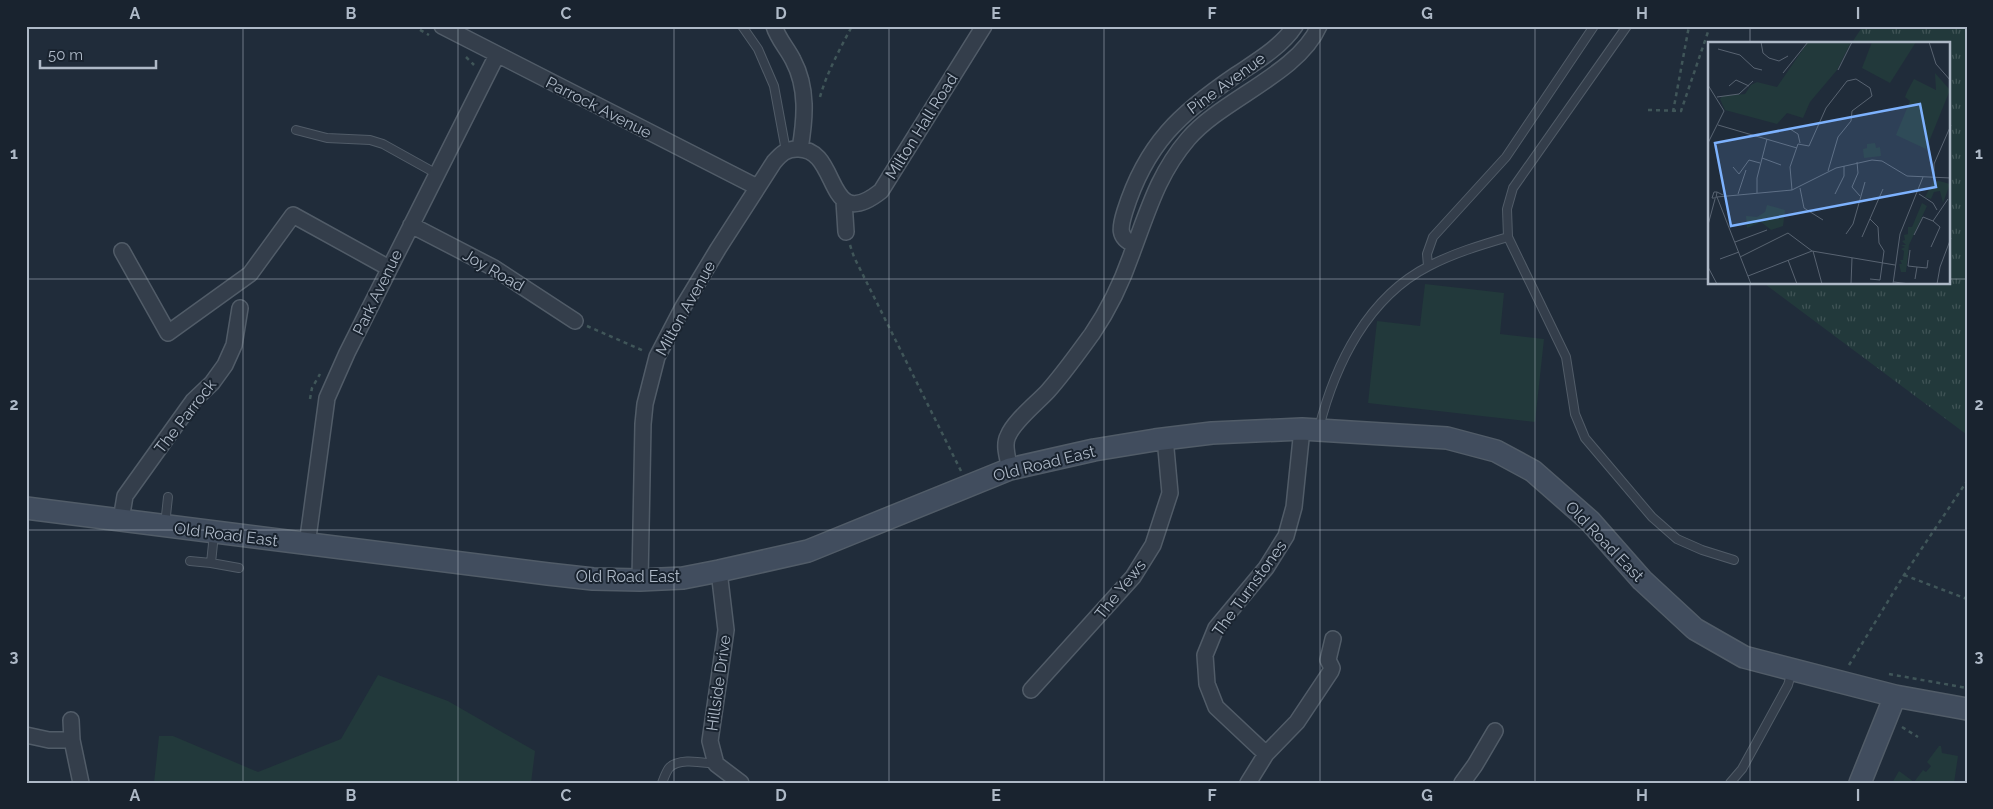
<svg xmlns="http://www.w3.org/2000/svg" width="1993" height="809" viewBox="0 0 1993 809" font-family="Raleway,sans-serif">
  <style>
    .green { fill: #22393b }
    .park { fill: url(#park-tufts) }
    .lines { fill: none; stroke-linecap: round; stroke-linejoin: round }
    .lane-casing { stroke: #515c68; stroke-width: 10 }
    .street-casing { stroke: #515c68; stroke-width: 18 }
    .secondary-casing { stroke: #515c68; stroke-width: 24 }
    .path { stroke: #405659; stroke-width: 2.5; stroke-dasharray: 4 4; stroke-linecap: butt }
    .lane { stroke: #343e4b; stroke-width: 8 }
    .street { stroke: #343e4b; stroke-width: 15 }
    .secondary { stroke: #414d5e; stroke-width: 21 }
    .grid { fill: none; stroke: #aeb9c7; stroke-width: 1; stroke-opacity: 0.55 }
    .labels { text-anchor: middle; stroke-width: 4; stroke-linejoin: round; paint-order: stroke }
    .street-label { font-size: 16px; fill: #aeb9c7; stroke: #19232f }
    .inset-road { fill: none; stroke: #596472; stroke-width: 1 }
    .view { fill: #7db2fe; fill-opacity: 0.15; stroke: #7db2fe; stroke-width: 2.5 }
    .inset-edge { fill: none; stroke: #aeb9c7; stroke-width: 2.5 }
    .neatline { fill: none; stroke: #aeb9c7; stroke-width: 2 }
    .grid-label { font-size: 16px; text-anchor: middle; font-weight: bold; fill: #aeb9c7 }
  </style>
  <defs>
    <pattern id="park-tufts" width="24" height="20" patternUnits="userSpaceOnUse" patternTransform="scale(1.25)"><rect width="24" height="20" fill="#22393b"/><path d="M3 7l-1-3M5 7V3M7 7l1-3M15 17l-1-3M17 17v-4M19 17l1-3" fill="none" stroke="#405456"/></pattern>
  </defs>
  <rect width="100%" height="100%" fill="#202c3a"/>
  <path class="green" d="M1425,284L1504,293L1500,334L1544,339L1535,422L1368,403L1377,321L1420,326Z
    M378,675L448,701L535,751L531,783H154L159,736H173L258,772L341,739Z
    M1939,746H1941L1942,753L1958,756L1954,783H1892L1899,771L1914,782L1923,770L1926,772L1931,766L1927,762Z"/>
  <path class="park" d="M1863,26H1967L1966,434L1765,284H1949V44H1851Z"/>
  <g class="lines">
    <g class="lane-casing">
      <path id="lane" d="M742,26L758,49L774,86L786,151
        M1627,26L1513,188L1507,209L1508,237L1566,357L1575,414L1585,438L1652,517L1677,539L1702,550L1734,560
        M296,130L327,138L370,140L383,144L437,174
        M1428,266L1427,254L1433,237L1506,157L1594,26
        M1319,428C1335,364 1368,297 1429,266C1454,253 1481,245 1508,237
        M165,525L168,497
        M190,561L211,563L214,534
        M211,563L239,568
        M662,783C664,778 666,772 669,768C679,757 704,763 716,764
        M1730,783L1742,769L1788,685L1792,671"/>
    </g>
    <g class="street-casing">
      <path id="street" d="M442,26L757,187
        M774,26C778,39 787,48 793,60C808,88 805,119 800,149
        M844,201L846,232
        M411,225L494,268L575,321
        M1135,245C1117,238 1120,227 1125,211C1146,144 1180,113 1236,75C1257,61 1281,47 1295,26
        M122,251L168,333L250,274L293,215L389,268
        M1010,469C1008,459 1003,445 1008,436C1014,421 1037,403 1048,391C1064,373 1078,353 1092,334C1109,309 1122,282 1132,253C1148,211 1158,174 1188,139C1222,99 1298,74 1319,26
        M121,520L125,496L193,401L212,383L225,365L234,345L240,308
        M307,545L327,398L347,353L497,55
        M719,571L726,630L710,741L716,764L741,783
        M640,580L643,424L645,404L657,357L683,307L718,249L774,162C781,154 786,149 797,149C841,147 824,236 881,191L984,26
        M1031,690L1133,577L1153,545L1170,493L1165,438
        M71,720L72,740L81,783
        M26,735L49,740H72
        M1266,754L1216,707L1207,684L1205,655L1216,628L1266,568L1286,536L1294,507L1302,429
        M1248,783L1266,754L1297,722L1331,671L1332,668L1328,660L1333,639
        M1462,783L1475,765L1495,731"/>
    </g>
    <g class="secondary-casing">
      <path id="secondary" d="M26,508L548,574L593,579L640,580L683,578L719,571L808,551L1010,469L1094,450L1155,440L1212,433L1302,429L1447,438L1496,451L1533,471L1590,521L1642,580L1695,629L1744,657L1895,696L1967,709
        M1860,783L1895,696"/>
    </g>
    <path class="path" d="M413,26L429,35
      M466,57L474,65
      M820,97C827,72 840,49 852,26
      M1648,110L1681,111L1710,26
      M1673,112L1689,26
      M850,245L854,257L961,471
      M587,326L644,351
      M310,399L312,388L320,374
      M1904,575L1967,599
      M1849,665L1904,575L1967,481
      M1889,674L1967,688
      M1902,727L1918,737"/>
    <use href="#lane" class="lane"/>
    <use href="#street" class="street"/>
    <use href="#secondary" class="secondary"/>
  </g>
  <path class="grid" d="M243,26V783M458,26V783M674,26V783M889,26V783M1104,26V783M1320,26V783M1535,26V783M1750,26V44M26,279H1709M1949,279H1967M1750,284V783M26,530H1967"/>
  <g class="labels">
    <g class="street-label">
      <text transform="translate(1226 83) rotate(-36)" y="6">Pine Avenue</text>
      <text transform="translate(599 107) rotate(27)" y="6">Parrock Avenue</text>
      <text transform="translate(921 126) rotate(-58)" y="6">Milton Hall Road</text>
      <text transform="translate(494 270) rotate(30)" y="6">Joy Road</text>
      <text transform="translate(377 292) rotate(-64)" y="6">Park Avenue</text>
      <text transform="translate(685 308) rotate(-61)" y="6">Milton Avenue</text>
      <text transform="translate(185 416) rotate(-52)" y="6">The Parrock</text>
      <text transform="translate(1044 463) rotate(-14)" y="6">Old Road East</text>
      <text transform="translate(226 534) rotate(7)" y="6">Old Road East</text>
      <text transform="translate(1605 541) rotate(46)" y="6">Old Road East</text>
      <text x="628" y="582">Old Road East</text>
      <text transform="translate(1249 588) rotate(-54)" y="6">The Turnstones</text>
      <text transform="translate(1120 589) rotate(-51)" y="6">The Yews</text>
      <text transform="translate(718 683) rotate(-82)" y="6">Hillside Drive</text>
    </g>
  </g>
  <g transform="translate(1708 42)">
    <rect width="242" height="242" fill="#202c3a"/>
    <path d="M100,0H143L129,28L102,60L95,76L79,71L69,82L17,68L12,57L14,54L37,52L43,43L49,40L69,45ZM167,101L168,106L172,105L173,114L156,116L155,107L159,106V102ZM231,139L242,142L235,161L232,149L226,150L223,157L217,155L225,140ZM214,161L219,164L201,203L198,230H193L191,222H194L192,218H195L196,209L193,207L197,205L193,203H198L194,199L197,198L196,193L200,192V185H204ZM59,163L77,168L75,184L63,188L53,180L39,186L38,174L49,175L57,170Z" fill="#22393b"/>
    <path d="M164,0H208L182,41L154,26ZM227,31L242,48L218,107L188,93L202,59L197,55L199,50L206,37L228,48Z" fill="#22393b"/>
    <path class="inset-road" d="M53,0L55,11L61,16L71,19L80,14M221,0L228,22L243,39M10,7L32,13L46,26L54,28M130,28L144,0M75,31L100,0M0,43L16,69L0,101M21,44L28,38L41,44M9,55L31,52L45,39M10,83L89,106M82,87L90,92L92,101M54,116L73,123M149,120L150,131L144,145L152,154M25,125L31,132L41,118L52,121M226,135V122L243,83M92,146L96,166L115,178M84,148L82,125L90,102L101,104L118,66L139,39L148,37L162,46L164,54L144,69L143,79L130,95L120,129M9,150L8,156H4L6,150H9L15,153M49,151V136L59,97M30,152L38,128M127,152L136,134V124M211,152L225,161L229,168M9,155L43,242M9,155L84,148L128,126L164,118L174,119L199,134L243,136M0,183L7,157M138,192L145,182L157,140M206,193L215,175L225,179M154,195L175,147M27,200L59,188M223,205L232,185L225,179L240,157M202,208L200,224L209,225M105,209L114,242M32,215L80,191L104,209L187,223M12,217L31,210M80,218L89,242M0,225L9,242M40,234L104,209M162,237L172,238L176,209L171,201L170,185L162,177M207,237L209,225L219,226L220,218M186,240L202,242M143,242L144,216M185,242L192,192L215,135M211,242H229M229,242L232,225L243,196"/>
    <path class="view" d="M212,62L228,145L23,184L7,101Z"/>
    <rect width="242" height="242" class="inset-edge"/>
  </g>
  <rect width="1993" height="809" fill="none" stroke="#19232f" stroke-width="55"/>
  <path d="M40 60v8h116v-8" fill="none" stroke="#aeb9c7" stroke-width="2.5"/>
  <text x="48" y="60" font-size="15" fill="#aeb9c7" stroke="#19232f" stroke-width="4" paint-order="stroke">50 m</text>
  <rect x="28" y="28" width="1938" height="754" class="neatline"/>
  <g class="grid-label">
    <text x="135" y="19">A</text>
    <text x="351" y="19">B</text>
    <text x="566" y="19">C</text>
    <text x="781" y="19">D</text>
    <text x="996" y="19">E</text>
    <text x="1212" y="19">F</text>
    <text x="1427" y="19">G</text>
    <text x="1642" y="19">H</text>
    <text x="1858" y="19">I</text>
    <text x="14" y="159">1</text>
    <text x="1979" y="159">1</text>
    <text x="14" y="410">2</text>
    <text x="1979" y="410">2</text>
    <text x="14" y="662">3</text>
    <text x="1979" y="662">3</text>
    <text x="135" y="801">A</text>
    <text x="351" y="801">B</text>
    <text x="566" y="801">C</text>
    <text x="781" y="801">D</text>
    <text x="996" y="801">E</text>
    <text x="1212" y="801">F</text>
    <text x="1427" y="801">G</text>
    <text x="1642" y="801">H</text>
    <text x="1858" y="801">I</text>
  </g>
</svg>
